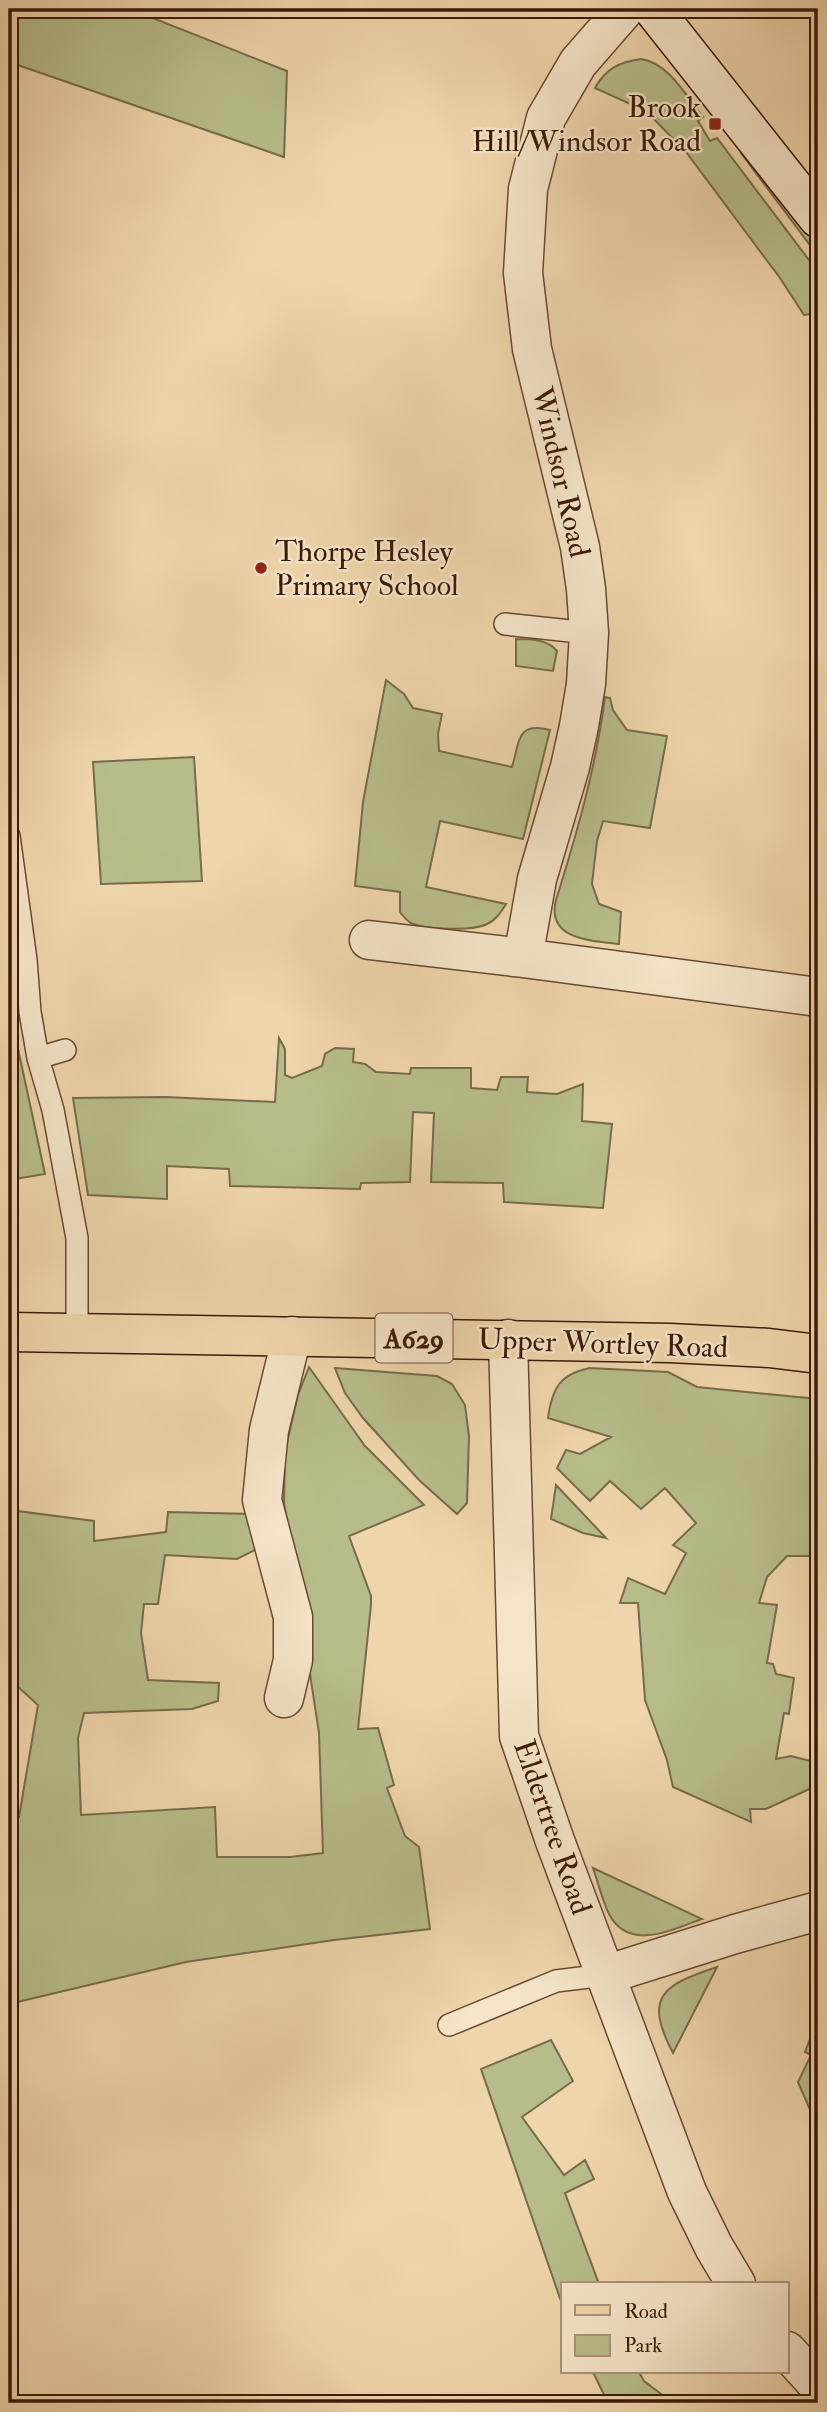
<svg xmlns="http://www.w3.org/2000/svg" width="827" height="2412" viewBox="0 0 827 2412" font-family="'IM FELL Double Pica',serif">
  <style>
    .green { fill: #b7bd8a; stroke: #796c4a; stroke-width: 2 }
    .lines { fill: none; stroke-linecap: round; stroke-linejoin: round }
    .service-casing { stroke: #684932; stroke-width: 24 }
    .minor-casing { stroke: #684932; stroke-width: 41 }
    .secondary-casing { stroke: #3b1a09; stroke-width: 41 }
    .primary-casing { stroke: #3b1a09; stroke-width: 41 }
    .service { stroke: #f5e4c8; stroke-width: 21 }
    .minor { stroke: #f5e4c8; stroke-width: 38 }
    .secondary { stroke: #f5e4c8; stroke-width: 38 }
    .primary { stroke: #efd5ab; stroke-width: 38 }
    .poi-dot { fill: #8f2418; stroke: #f5e4c8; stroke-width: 2.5 }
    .labels { text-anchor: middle; stroke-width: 5; stroke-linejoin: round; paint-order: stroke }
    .shield { fill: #f5e4c8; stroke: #735742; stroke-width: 2 }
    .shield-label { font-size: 28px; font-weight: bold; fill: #3b1a09 }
    .poi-label { font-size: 30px; fill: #3b1a09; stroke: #f5e4c8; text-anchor: end }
    .street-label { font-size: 30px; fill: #3b1a09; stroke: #f5e4c8 }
  </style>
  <rect width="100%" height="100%" fill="#efd5ab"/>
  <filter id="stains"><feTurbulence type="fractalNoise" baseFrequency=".00286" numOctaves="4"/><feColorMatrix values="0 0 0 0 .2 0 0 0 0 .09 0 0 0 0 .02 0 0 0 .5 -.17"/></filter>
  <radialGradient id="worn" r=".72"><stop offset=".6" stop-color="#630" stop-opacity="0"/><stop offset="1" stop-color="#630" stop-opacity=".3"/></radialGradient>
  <path class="green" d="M9,9H130L287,71L284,157L9,62Z
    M641,59C669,63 686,96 703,117L698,121L710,141L717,138L818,272V313L804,315L780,278L686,152L646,111L595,88C606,68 620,62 641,59Z
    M745,150L818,244V256L741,153Z
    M516,639C531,639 547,639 557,651L553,671L516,666Z
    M386,680L404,694L413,708L442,714L438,734L439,751L512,767C520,742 516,721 550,730L523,839L440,821L426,887L506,904C501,912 496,920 487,924C473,931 426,930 411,923C407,921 403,916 400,912V892L355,886L363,802Z
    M605,697L610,698L613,710L627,730L667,736L650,828L603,821L597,841L592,884L599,904L621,912L619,944C592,941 546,940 556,900C577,833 596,767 605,697Z
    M194,757L202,881L101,884L93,762Z
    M9,1007L45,1174L9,1180Z
    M279,1038L285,1049V1075L292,1078L322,1066L325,1054L335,1048L354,1049L353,1062L365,1064L376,1072L410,1074L411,1068H471V1088L497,1090L501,1077H528L527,1092L557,1094L583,1084L582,1121L612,1124L603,1208L504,1202L503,1183L431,1182L434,1113L413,1112L410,1182L361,1183L360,1189L230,1186L229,1169L167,1166V1199L88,1195L73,1098L166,1097L275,1102Z
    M309,1367L365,1446L424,1505L349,1536L371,1596V1605L358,1729L378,1728L394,1785L387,1788L405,1836L419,1847L430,1929L334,1940L186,1962L9,2004V1829L19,1817L38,1705L16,1685L9,1658V1510L94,1521V1541L166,1532L168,1512L253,1514L261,1547L237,1559L165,1555L158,1604H144L141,1633L148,1680L219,1683L218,1701L192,1709L84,1713L78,1738L81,1815L215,1807L217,1857H290L323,1853L319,1733L284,1503L285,1451L298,1395Z
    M335,1368L437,1376L452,1384L465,1405L469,1436L467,1503L457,1514L419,1480L363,1418L345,1393Z
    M590,1368L668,1372L697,1387L818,1399V1556H787L767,1577L759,1603L777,1605L767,1663L773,1664L776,1674L794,1678L789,1714L784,1713L776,1759L791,1756L818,1763V1785L766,1809H750L751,1822L673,1787L667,1760L645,1700L638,1603H620L628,1578L665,1594L686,1553L673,1545L696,1523L665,1488L641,1509L610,1481L590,1501L557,1468L566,1450L580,1454L611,1437L548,1418C552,1388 560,1374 590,1368Z
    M556,1485L606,1538L583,1533L551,1519Z
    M593,1868L702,1919C671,1930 629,1952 609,1914C602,1900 598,1882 593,1868Z
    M717,1967L673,2053C643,1996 663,1985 717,1967Z
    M818,2037V2128L798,2082L811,2055L805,2052L810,2039Z
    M551,2040L573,2081L522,2117L564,2175L585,2160L594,2179L565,2193L599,2284H563V2307L481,2069Z
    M593,2372H639L644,2381L673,2403H608Z"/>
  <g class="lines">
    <g class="service-casing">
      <path id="service" d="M505,624L589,633
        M9,836L26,960L30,1012L38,1058L53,1110L77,1238V1332
        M38,1058L65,1050
        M449,2025L556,1981L605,1975"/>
    </g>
    <g class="minor-casing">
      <path id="minor" d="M625,9L578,63L546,118L528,189L523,273L532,349L580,547L586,589L589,633L586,684L579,726L570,767L537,879L523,958L818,997
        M369,940L523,958
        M508,1339L519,1736L555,1841L687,2192L714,2247L736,2284
        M284,1698L293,1660V1617L262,1500L269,1430L292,1336
        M605,1975L735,1934L818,1911
        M787,2351L818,2385"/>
    </g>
    <g class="secondary-casing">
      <path id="secondary" d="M653,9L818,218"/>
    </g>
    <g class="primary-casing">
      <path id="primary" d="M9,1332L670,1343L769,1348L818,1354"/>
    </g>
    <use href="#service" class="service"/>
    <use href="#minor" class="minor"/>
    <use href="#secondary" class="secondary"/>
    <use href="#primary" class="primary"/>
  </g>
  <g class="poi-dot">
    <rect x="708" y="117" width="14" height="14" rx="3.5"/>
    <circle cx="261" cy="568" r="7"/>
  </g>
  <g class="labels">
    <rect class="shield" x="375.5" y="1313.5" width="77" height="49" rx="5"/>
    <g class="shield-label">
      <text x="414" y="1348">A629</text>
    </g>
    <g class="poi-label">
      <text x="701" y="117">Brook<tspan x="701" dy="34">Hill/Windsor Road</tspan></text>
      <text x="275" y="561" text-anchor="start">Thorpe Hesley<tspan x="275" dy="34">Primary School</tspan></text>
    </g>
    <g class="street-label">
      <text transform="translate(561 472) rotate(77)" y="10">Windsor Road</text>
      <text transform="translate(603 1343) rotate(2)" y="10">Upper Wortley Road</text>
      <text transform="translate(553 1827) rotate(71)" y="10">Eldertree Road</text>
    </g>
  </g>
  <rect width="827" height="2412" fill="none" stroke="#efd5ab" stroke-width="35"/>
  <rect x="10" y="10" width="806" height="2391" fill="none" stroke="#3b1a09" stroke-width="3.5"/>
  <rect x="18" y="18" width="792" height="2377" fill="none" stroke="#3b1a09" stroke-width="2"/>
  <rect x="561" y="2282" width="228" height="91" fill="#f5e4c8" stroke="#ab937c" stroke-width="2"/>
  <rect x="575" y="2305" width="35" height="10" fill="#efd5ab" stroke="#ab937c" stroke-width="2"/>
  <text x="624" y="2318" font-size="21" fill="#3b1a09">Road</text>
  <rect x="575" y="2335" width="35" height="21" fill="#b7bd8a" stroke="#ab937c" stroke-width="2"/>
  <text x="624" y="2352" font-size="21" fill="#3b1a09">Park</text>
  <rect width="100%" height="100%" filter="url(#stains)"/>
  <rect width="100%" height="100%" fill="url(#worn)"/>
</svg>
